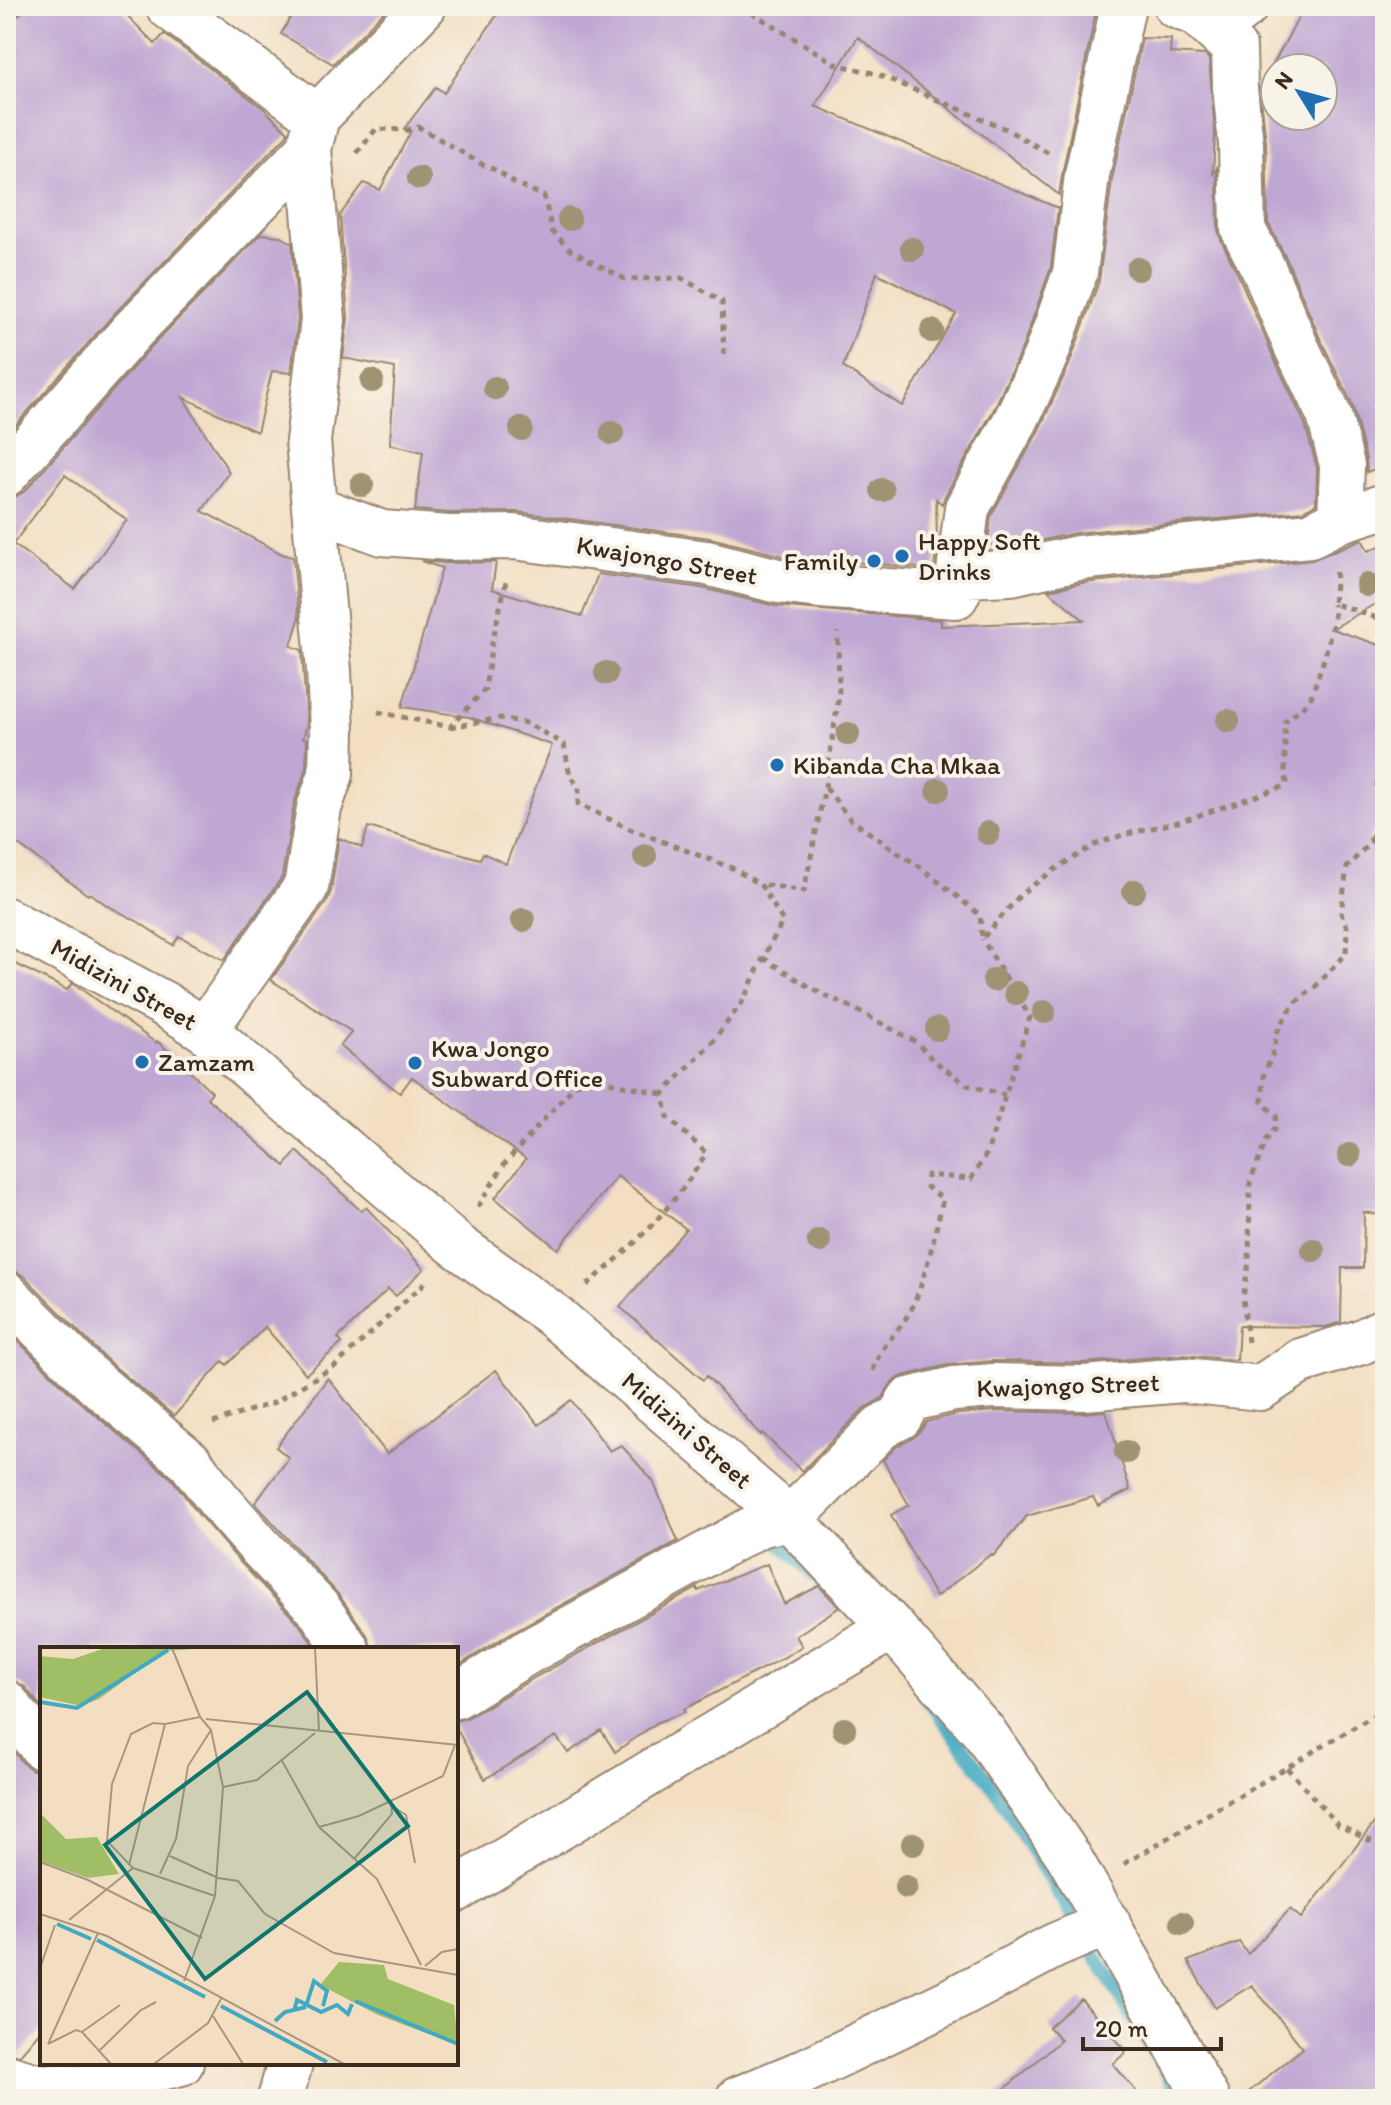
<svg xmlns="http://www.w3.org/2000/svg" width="1391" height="2105" viewBox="0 0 1391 2105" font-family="Itim,sans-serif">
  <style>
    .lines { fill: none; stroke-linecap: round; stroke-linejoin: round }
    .stream { stroke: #43a9c2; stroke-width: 14 }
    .building { fill: #bfa7d3; fill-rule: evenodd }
    .minor-casing { stroke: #978470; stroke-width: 48 }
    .path { stroke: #978470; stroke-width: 5; stroke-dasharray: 6 6; stroke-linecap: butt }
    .minor { stroke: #fff; stroke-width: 44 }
    .tree { fill: #9e9373 }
    .poi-dot { fill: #1f6fb2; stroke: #f7f3e8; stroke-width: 3 }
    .labels { text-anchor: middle; stroke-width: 8; stroke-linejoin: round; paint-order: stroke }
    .poi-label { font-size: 26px; fill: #3b2a1e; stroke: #f7f3e8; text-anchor: start }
    .street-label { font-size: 26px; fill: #3b2a1e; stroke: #f7f3e8 }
    .inset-river { fill: none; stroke: #43a9c2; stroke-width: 4 }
    .inset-road { fill: none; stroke: #a99680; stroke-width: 2 }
    .view { fill: #0f766e; fill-opacity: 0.15; stroke: #0f766e; stroke-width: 4 }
    .inset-edge { fill: none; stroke: #3b2a1e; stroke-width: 4 }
  </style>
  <rect width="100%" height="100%" fill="#f7f3e8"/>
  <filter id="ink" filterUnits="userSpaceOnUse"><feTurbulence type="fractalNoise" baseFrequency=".0125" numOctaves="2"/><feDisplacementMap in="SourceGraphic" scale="16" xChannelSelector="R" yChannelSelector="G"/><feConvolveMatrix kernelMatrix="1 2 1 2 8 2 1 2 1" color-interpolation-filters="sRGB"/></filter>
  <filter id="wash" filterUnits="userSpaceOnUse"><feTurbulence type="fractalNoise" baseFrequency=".006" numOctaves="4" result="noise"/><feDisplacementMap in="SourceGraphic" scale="32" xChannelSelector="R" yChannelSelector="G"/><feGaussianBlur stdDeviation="1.8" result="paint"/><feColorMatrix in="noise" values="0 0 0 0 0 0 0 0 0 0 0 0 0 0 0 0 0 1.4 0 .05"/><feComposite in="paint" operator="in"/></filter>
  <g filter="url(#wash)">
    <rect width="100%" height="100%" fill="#f3dec1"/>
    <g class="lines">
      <path class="stream" d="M767,1530L815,1576
        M926,1698L997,1792L1165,2071L1179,2099"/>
    </g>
    <g id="blocks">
      <path class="building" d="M28,6H118L155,44L164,34L264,109L288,132L286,136L114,314L6,436V27Z
        M297,6H389L333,64L281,34Z
        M503,6H1097L1063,170L1059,195L858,37L815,106L1058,208L1051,267L1023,346L994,409L945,496L942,504L936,499L937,543L934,569L783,556L710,538L517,512L450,513L415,510L423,452L390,444L395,368L343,358L348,318L340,215L364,183L380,190L410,133L404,129L436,87L444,93ZM877,273L956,314L902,406L843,367Z
        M1305,6H1357L1385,15V465L1367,472L1366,459L1352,404L1319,336L1287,260L1268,223L1266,143L1260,88ZM1275,68H1323V116H1275Z
        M1142,38L1171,39L1170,53L1205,55L1209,59L1215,132L1213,175L1217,168L1218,230L1221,240L1241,281L1273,356L1305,424L1317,468L1316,504L1303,511L1075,533L1008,548L997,549L988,542L991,516L1038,432L1069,365L1099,281L1112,179Z
        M261,234L280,236L292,243L298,319L291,373L272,371L257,432L183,397L229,472L202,511L282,554L293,557L299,619L291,646L302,650L307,725L303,738L307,739L306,769L294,804L282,877L224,960L179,936L173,945L137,921L108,906L90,893L88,895L6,836V498L15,497L25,491L150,348ZM65,475L127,520L75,589L13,544Z
        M1362,539L1368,551L1385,544V598L1332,629L1385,647V756L1375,785L1385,791V809L1369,839L1385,845V1216L1364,1212L1363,1268H1342L1341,1322L1326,1327L1239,1326L1237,1360L1182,1355L1083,1363L992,1361L948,1365L903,1376L893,1381L882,1398L863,1409L802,1471L762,1433L761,1435L707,1376L703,1380L620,1307L686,1229L617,1176L558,1249L495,1198L526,1159L412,1077L400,1093L340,1046L352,1032L271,980L327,901L331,891L339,838L362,848L368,827L480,859L483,853L506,864L552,745L469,717L402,707L442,568L421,561L449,563L496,562L492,589L582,616L598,574L702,588L775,606L941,620V626L1084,620L1048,590L1082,583L1312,560Z
        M6,959L67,990L72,983L74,984L156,1043L157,1041L212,1092L207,1098L285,1166L297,1151L361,1211L366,1207L424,1269L396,1296L388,1289L338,1338L342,1343L306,1374L265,1327L227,1365L223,1361L174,1416L108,1361L24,1276L13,1270H6Z
        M6,1329L75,1398L172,1479L199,1515L241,1563L299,1624L316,1649H42V1708L25,1687L11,1679L6,1674Z
        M496,1370L539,1425L571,1400L610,1451L621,1445L653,1481L678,1541L514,1631L456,1667V1649H372L367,1635L338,1594L255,1503L289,1458L276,1447L328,1378L387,1454Z
        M995,1411L1083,1413L1106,1411L1130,1490L1098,1506L1093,1497L1027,1516L993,1556L991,1554L936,1597L891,1515L909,1505L883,1460L896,1447L912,1439L922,1429L926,1422L958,1414Z
        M767,1564L784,1604L819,1586L839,1607L796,1636L802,1646L783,1658L684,1709L685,1712L658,1722L615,1752L601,1730L568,1753L556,1736L485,1779L456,1728V1721L469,1717L539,1675L697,1588L698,1591Z
        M6,1742L23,1763L32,1770L42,1771V2029L20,2055L6,2053Z
        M1385,1809V2099H1240L1303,2048L1252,1985L1215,2008L1188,1961L1239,1942L1248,1954L1290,1909L1301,1918Z
        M1081,1999L1126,2052L1113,2064L1143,2099H993L1061,2040L1049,2027Z"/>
    </g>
  </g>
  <g filter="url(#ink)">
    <use href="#blocks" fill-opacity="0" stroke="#978470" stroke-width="2"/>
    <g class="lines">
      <g class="minor-casing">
        <path id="minor" d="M168,6L317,117
          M1176,6L1197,14L1234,48L1235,88L1241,144L1243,229L1264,270L1296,346L1329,415L1342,465L1340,520
          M1181,6L1234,15L1246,6
          M6,474L132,331L309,149L317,117L424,6
          M315,508L382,533L449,538L514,537L707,563L778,581L820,586L956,596L966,575L1011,573L1078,558L1310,535L1340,520L1385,506
          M956,596L967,508L1016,420L1046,355L1075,273L1087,175L1123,6
          M6,920L164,1004L205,1030L455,1244L553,1315L790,1519L892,1627L984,1732L1069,1857L1207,2099
          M205,1030L306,887L319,808L331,774L332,730L329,671L308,441L323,320L309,149
          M6,1294L91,1379L190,1462L218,1499L260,1547L318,1608L347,1649
          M456,1696L526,1653L761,1524L790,1519L881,1427L900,1417L909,1400L954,1389L994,1386L1084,1388L1184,1380L1260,1388L1301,1361L1361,1342L1385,1330
          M6,1703L42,1747
          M456,1890L892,1627
          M6,2077L37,2086L82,2088L181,2063
          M280,2099L290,2063
          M738,2099L801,2073L950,2001L1054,1946L1108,1923"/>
      </g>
      <path class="path" d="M741,6L836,64L877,74L1006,129L1048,153
        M357,153L376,129L408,130L419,127L483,165L498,171L514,183L544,196L552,231L570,250L625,279L681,278L722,301L724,359
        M1336,572L1333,604L1352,609L1385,621
        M378,712L450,727L485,689L492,643L506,582
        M450,727L501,718L526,723L564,744L570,776L579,787L578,804L630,829L732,868L759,884
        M826,788L850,819L904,857L914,862L980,915L982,939L1021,894L1054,870L1096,844L1123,835L1182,821L1285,786L1287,782L1285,775V722L1310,700L1325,656L1334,619L1333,604
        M763,958L823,995L845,1004L916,1042L933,1060L967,1085L1005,1095
        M478,1207L505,1163L576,1084L596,1079L663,1094
        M587,1285C633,1247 676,1205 706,1153L668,1117L663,1094L714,1040L743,1001L763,958L783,921L760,884L804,891L825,787L839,695L838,632
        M1248,1342L1243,1298L1249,1262L1250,1182L1267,1139L1276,1127V1116L1262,1102L1264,1074L1273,1053L1278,1030L1294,1004L1315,987L1346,954L1347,927L1341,913L1347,867L1385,827
        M873,1371C880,1345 901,1330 912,1308C926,1277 935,1233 943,1199L927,1187V1175L971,1179L987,1153L1030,1017L982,939
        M213,1423L275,1402L335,1366L428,1280
        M1287,1768L1338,1825L1385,1848
        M1124,1864L1385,1709"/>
      <use href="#minor" class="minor"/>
    </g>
    <g class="tree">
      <circle cx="419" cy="178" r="12"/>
      <circle cx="569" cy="219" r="12"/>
      <circle cx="912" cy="249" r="12"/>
      <circle cx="1138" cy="269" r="12"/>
      <circle cx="932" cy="331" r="12"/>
      <circle cx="372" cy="381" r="12"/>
      <circle cx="495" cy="388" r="12"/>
      <circle cx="521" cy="429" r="12"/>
      <circle cx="612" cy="433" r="12"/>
      <circle cx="362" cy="485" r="12"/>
      <circle cx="882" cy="490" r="12"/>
      <circle cx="1367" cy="585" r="12"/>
      <circle cx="606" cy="673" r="12"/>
      <circle cx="1228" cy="721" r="12"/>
      <circle cx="848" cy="734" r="12"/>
      <circle cx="938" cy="790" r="12"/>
      <circle cx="988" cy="833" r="12"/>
      <circle cx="645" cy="856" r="12"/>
      <circle cx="1134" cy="891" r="12"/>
      <circle cx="523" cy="920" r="12"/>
      <circle cx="994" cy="980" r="12"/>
      <circle cx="1016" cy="993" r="12"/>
      <circle cx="1044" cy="1012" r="12"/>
      <circle cx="937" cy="1029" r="12"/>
      <circle cx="1349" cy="1155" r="12"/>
      <circle cx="819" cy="1241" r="12"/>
      <circle cx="1313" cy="1250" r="12"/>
      <circle cx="1126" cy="1452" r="12"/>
      <circle cx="844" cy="1729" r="12"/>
      <circle cx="913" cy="1844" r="12"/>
      <circle cx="906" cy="1887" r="12"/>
      <circle cx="1182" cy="1923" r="12"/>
    </g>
  </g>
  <g class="poi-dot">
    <circle cx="902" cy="556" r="8"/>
    <circle cx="874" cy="561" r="8"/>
    <circle cx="777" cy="765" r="8"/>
    <circle cx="142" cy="1062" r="8"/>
    <circle cx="415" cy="1063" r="8"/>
  </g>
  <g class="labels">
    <g class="poi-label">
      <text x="918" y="550">Happy Soft<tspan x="918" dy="30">Drinks</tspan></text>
      <text x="858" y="570" text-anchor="end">Family</text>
      <text x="793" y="774">Kibanda Cha Mkaa</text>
      <text x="431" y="1057">Kwa Jongo<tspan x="431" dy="30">Subward Office</tspan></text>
      <text x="158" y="1071">Zamzam</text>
    </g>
    <g class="street-label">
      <text transform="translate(667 560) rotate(10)" y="9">Kwajongo Street</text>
      <text transform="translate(124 984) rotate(29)" y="9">Midizini Street</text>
      <text transform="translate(1068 1385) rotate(-2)" y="9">Kwajongo Street</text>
      <text transform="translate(687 1430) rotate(41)" y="9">Midizini Street</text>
    </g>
  </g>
  <g transform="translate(40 1647)">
    <rect width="418" height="418" fill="#f3dec1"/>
    <path d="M65,1H166L125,4L59,52L41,59L0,50V9L33,12ZM0,166L26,192L57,190L79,227L48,231L0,214ZM299,315L344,318L348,332L414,358L418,398L338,368L280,338Z" fill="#a0be66"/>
    <path class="inset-river" d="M0,55L37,61L128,3M17,277L51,292M57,293L165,350M315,354L418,397M267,356L274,334L287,344L283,359M181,359L287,415M254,364L257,353L281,365L297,358L308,367L312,357M235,374L245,365L266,360"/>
    <path class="inset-road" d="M132,1L160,70L171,83L183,140L175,249L144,334M275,1L279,84M166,72L418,98M241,112L279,180L337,232L381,318M183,140L217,133L275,86M352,159L366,168L375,216M279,180L319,169L403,129L415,98M130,209L178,231L198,234L225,267L294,306L418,328M314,212L352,167L351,153M0,215L48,233L162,291M89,218L125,77L160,70M93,221L67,194L72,137L91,87L113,76L125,77M120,227L136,192L148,119L171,83M0,267L67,289L304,417M29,273L93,221L175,249M385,319L402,305L418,302M0,321L15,278M173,369L203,417M42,385L71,417M8,397L58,286M8,397L36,383L42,385L80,358M60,403L101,363L116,355M114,417L168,376L182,350"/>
    <path class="view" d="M267,45L368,179L165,332L65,198Z"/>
    <rect width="418" height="418" class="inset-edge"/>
  </g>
  <rect width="1391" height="2105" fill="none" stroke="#f7f3e8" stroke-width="32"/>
  <g transform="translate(1299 92) rotate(307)"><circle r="38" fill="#f7f3e8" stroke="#aca397" stroke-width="2"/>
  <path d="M0-6L14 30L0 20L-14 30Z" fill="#1f6fb2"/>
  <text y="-12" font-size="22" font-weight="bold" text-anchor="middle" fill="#3b2a1e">N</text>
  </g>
  <path d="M1083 2037v12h138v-12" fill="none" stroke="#3b2a1e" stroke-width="4"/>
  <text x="1095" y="2037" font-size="24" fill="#3b2a1e" stroke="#f7f3e8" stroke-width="6" paint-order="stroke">20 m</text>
</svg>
